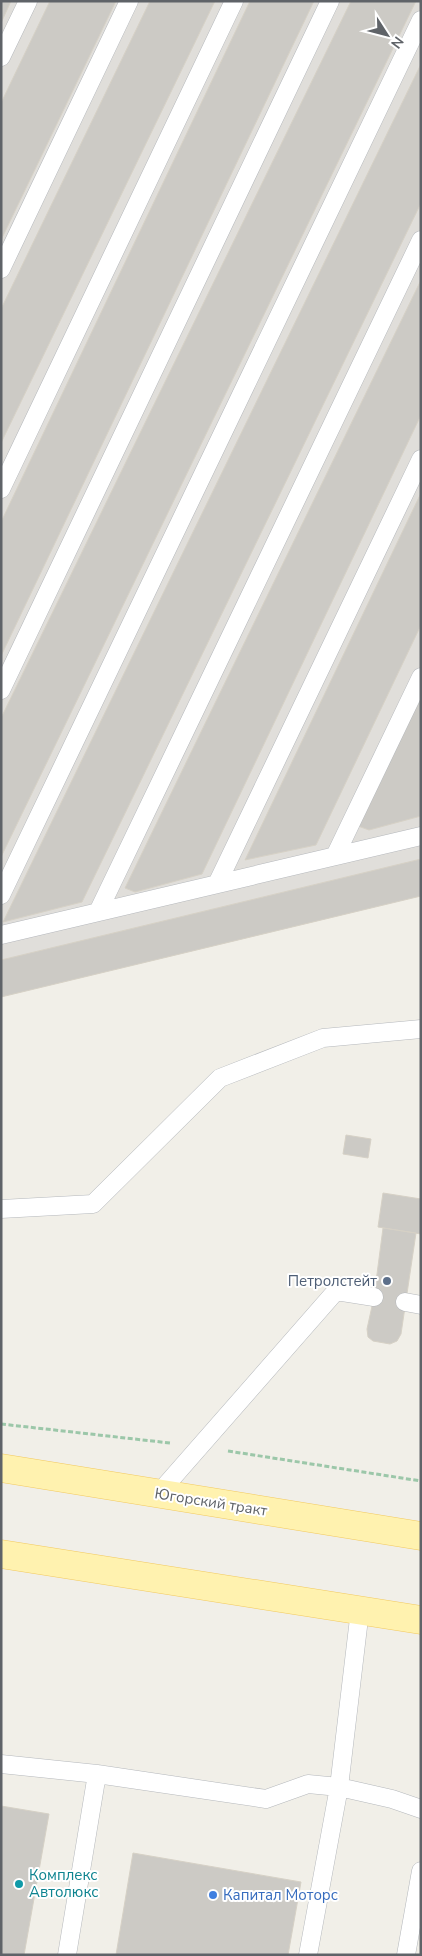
<svg xmlns="http://www.w3.org/2000/svg" width="422" height="1956" viewBox="0 0 422 1956" font-family="'Nunito Sans',sans-serif">
  <style>
    .industrial { fill: #e0deda }
    .building { fill: #cccac5; stroke: #d6d1c6 }
    .lines { fill: none; stroke-linecap: round; stroke-linejoin: round }
    .lane-casing { stroke: #b5b8bc; stroke-width: 19 }
    .primary-casing { stroke: #f2c960; stroke-width: 29 }
    .path { stroke: #9cc7a9; stroke-width: 3; stroke-dasharray: 5 2.5; stroke-linecap: butt }
    .lane { stroke: #fff; stroke-width: 18 }
    .primary { stroke: #fff2af; stroke-width: 28 }
    .service-dot { fill: #5c6f8a; stroke: #fff; stroke-width: 2 }
    .culture-dot { fill: #0f9aa8; stroke: #fff; stroke-width: 2 }
    .shop-dot { fill: #3f7fe0; stroke: #fff; stroke-width: 2 }
    .labels { text-anchor: middle; stroke-width: 4; stroke-linejoin: round; paint-order: stroke }
    .service-label { font-size: 15px; fill: #4e5e75; stroke: #fff; text-anchor: end }
    .street-label { font-size: 15px; fill: #5f6368; stroke: #fff }
    .culture-label { font-size: 15px; fill: #0d838f; stroke: #fff; text-anchor: start }
    .shop-label { font-size: 15px; fill: #366cbe; stroke: #fff; text-anchor: start }
  </style>
  <rect width="100%" height="100%" fill="#f1efe8"/>
  <path class="industrial" d="M1,1H421V896L1,997Z"/>
  <path class="building" d="M1,1H11L1,23Z
    M50,1H116L1,240V103Z
    M150,1H215L1,443V309Z
    M250,1H314L1,656V522Z
    M351,1H416L1,857V718Z
    M421,64V203L82,902L3,922Z
    M421,280V415L202,874L135,892L125,888Z
    M421,493V625L316,845L245,860Z
    M421,697V816L369,830L358,826Z
    M421,859V896L1,997V960Z
    M346,1135L371,1139L368,1158L343,1154Z
    M383,1193L421,1199V1234L378,1227Z
    M383,1228L416,1233L401,1334L397,1341L390,1344L373,1341L368,1337L367,1329L374,1297Z
    M1,1806L49,1814L24,1955H1Z
    M133,1853L301,1882L288,1955H116Z"/>
  <g class="lines">
    <g class="lane-casing">
      <path id="lane" d="M1,57L28,1
        M1,269L129,1
        M1,489L234,1
        M1,690L330,1
        M335,856L421,677
        M217,884L421,459
        M1,895L421,20
        M98,912L421,240
        M1,935L421,836
        M1,1209L93,1204L220,1078L323,1038L421,1029
        M405,1302L421,1305
        M159,1493L336,1291L374,1297
        M1,1764L97,1774L266,1799L308,1784L339,1787L392,1799L421,1809
        M67,1955L97,1774
        M308,1955L339,1787L360,1610
        M406,1955L421,1871"/>
    </g>
    <g class="primary-casing">
      <path id="primary" d="M1,1468L421,1536
        M1,1554L421,1620"/>
    </g>
    <path class="path" d="M1,1424L170,1443
      M228,1451L421,1481"/>
    <use href="#lane" class="lane"/>
    <use href="#primary" class="primary"/>
  </g>
  <circle class="service-dot" cx="387" cy="1281" r="5"/>
  <circle class="culture-dot" cx="19" cy="1884" r="5"/>
  <circle class="shop-dot" cx="213" cy="1895" r="5"/>
  <g class="labels">
    <g class="service-label">
      <text x="377" y="1286">Петролстейт</text>
    </g>
    <g class="street-label">
      <text transform="translate(211 1502) rotate(9)" y="5">Югорский тракт</text>
    </g>
    <g class="culture-label">
      <text x="29" y="1880">Комплекс<tspan x="29" dy="17">Автолюкс</tspan></text>
    </g>
    <g class="shop-label">
      <text x="223" y="1900">Капитал Моторс</text>
    </g>
  </g>
  <rect width="422" height="1956" fill="none" stroke="#5f6368" stroke-width="5"/>
  <g transform="translate(387 35) rotate(126)" stroke="#ffffff" stroke-width="4" paint-order="stroke">
  <path d="M0-4L9 19L0 12L-9 19Z" fill="#5f6368"/>
  <text y="-8" font-size="14" font-weight="bold" text-anchor="middle" fill="#5f6368">N</text>
  </g>
</svg>
